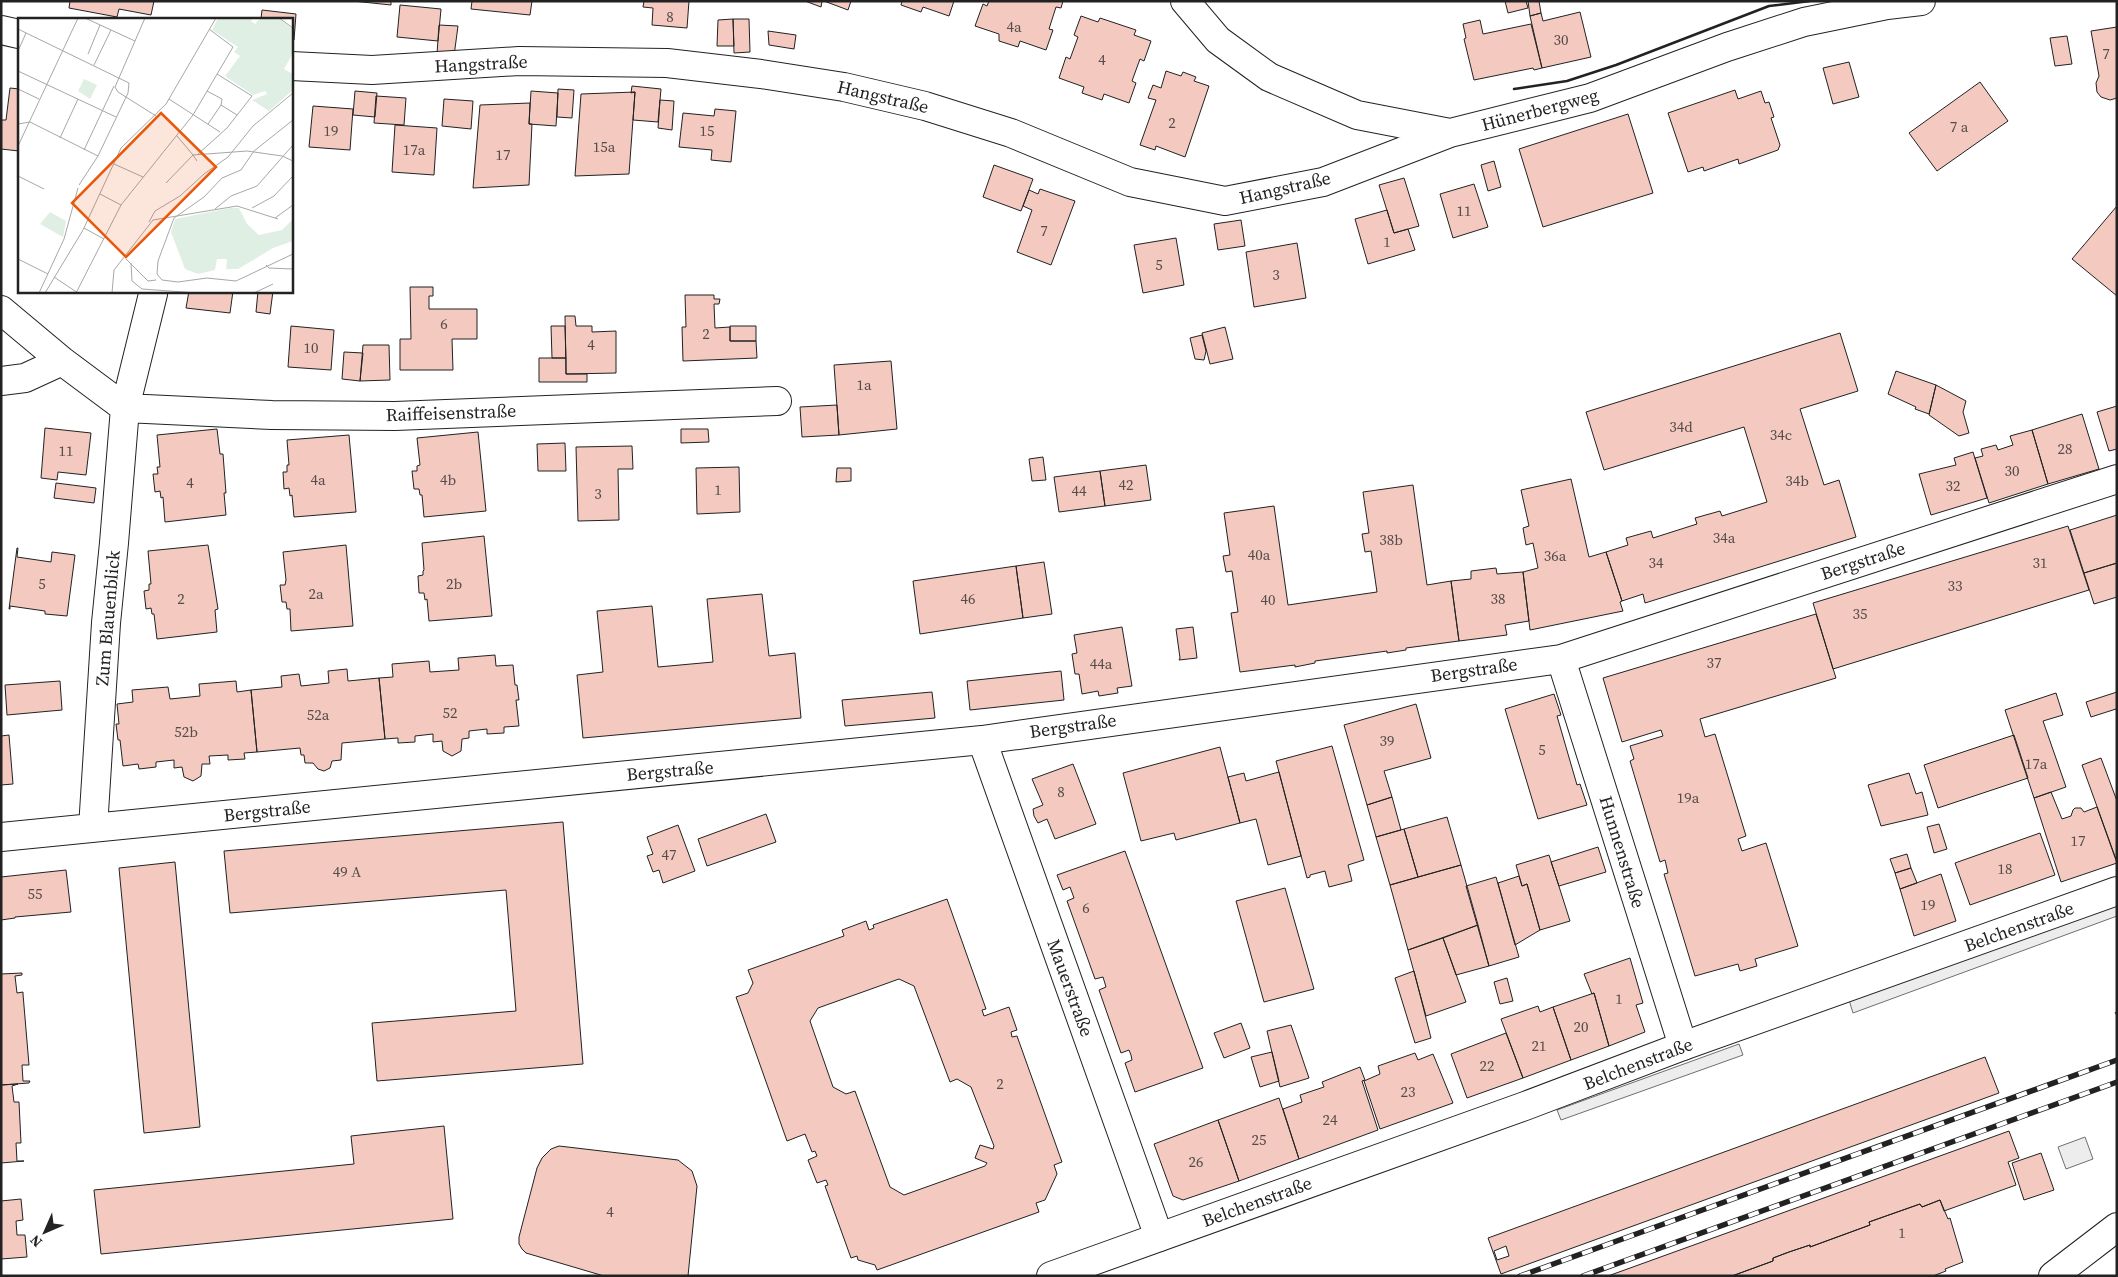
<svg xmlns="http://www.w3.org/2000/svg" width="2118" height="1277" viewBox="0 0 2118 1277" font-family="'Source Serif 4',serif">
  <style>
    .parking { fill: #ededed; stroke: #6f6f6f }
    .building { fill: #f3c9c0; stroke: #222; fill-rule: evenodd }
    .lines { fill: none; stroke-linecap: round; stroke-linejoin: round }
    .street-casing { stroke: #222; stroke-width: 30 }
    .secondary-casing { stroke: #222; stroke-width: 30 }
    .street { stroke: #fff; stroke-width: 28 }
    .secondary { stroke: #fff; stroke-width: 28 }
    .rail-casing { stroke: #222; stroke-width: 5.5 }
    .rail { stroke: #fff; stroke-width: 4; stroke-dasharray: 11; stroke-linecap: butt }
    .fence { stroke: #222; stroke-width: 1; stroke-dasharray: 6 2.5; stroke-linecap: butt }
    .wall { stroke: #222; stroke-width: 2.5 }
    .labels { text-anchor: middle; stroke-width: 4; stroke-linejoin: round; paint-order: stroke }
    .number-label { font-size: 15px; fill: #564c4a }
    .street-label { font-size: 18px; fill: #222; stroke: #fff }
    .inset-road { fill: none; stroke: #a7a7a7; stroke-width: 1 }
    .view { fill: #e8590c; fill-opacity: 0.15; stroke: #e8590c; stroke-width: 2.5 }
    .inset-edge { fill: none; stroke: #222; stroke-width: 2.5 }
  </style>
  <rect width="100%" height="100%" fill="#fff"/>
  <path class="parking" d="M2117,903V916L1853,1013L1849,1000Z
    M1739,1044L1743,1055L1561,1120L1557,1110Z
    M2085,1137L2093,1159L2066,1169L2058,1147Z"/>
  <path class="building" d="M70,1H154L151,15L119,9L117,17L69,8Z
    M353,1H391V5Z
    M472,1H532L530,15L471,9Z
    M644,1H689L687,28L652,25L653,8L643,7Z
    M805,1H822L821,7Z
    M824,1H851L848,10Z
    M902,1H954L949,16L923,7L921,12L901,5Z
    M989,1H1063L1061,8L1056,7L1049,29L1053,30L1046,50L1020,41L1018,47L999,41V34L975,26L983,4L987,6Z
    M1505,1H1526L1528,8L1508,13Z
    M1528,1H1539L1541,13L1530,16Z
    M400,5L441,9L438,41L397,37Z
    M262,10L296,14L294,40H291V19H261Z
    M1580,12L1591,57L1542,68L1530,16L1541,13L1543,21Z
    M1081,16L1098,22L1100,18L1136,30L1134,35L1151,41L1144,61L1140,59L1132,81L1136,83L1129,103L1104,94L1102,100L1082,93L1084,87L1059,78L1066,57L1070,59L1078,37L1074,35Z
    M733,19L734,46H717L718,20Z
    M733,19H749L750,52L734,53Z
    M1480,20L1483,34L1531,24L1542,68L1534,70L1533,68L1474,80L1464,39L1466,38L1463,24Z
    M439,25L458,26L454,56L437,54Z
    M2117,27V98L2110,100L2101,97L2097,92L2096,83L2099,76L2091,31Z
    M768,31L796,35L794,49L769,45Z
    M2067,36L2072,64L2055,66L2050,38Z
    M1849,62L1859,97L1833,104L1823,68Z
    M1166,71L1181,76L1183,72L1196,77L1194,81L1209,86L1185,157L1156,146L1155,150L1140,145L1156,100L1148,98L1153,85L1161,88Z
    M1980,82L2008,121L1937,171L1909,133Z
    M632,86L661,89L658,122L633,120L635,92L631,93Z
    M10,88L19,89V151L1,149V120H6Z
    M558,89L574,90L572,118L557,117Z
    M1735,90L1738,99L1761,91L1765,103L1769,102L1774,117L1771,118L1780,145L1778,150L1739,164L1738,159L1704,171L1703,167L1688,172L1668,113Z
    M355,91L377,93L375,117L353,115Z
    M531,91L558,93L556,126L529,124Z
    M635,92L629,174L575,176L581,94Z
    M376,96L406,98L404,125L374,123Z
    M444,99L473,101L471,129L442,126Z
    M660,100L674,101L672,130L658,128Z
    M530,103L529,124H532L529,185L473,188L480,105Z
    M313,106L353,109L350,150L309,147Z
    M715,109L736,111L731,162L711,160L712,150L679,147L683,113L714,116Z
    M1628,114L1653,193L1543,227L1519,149Z
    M395,125L437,128L434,175L392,172Z
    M1494,161L1501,187L1488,191L1481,165Z
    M994,165L1033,179L1021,211L983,197Z
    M1404,178L1419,226L1394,233L1379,185Z
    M1474,184L1488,227L1453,238L1440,194Z
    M1040,189L1075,201L1051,265L1017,252L1032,210L1023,206L1029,190L1038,194Z
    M2117,206V296L2072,259Z
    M1387,210L1394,233L1408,229L1415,250L1368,264L1355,219Z
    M1241,220L1245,246L1218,250L1214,224Z
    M1176,238L1184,285L1143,293L1134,245Z
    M1297,243L1306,298L1254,307L1246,252Z
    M410,287H433V296H429V309H477V339H452L453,370H400V339H411Z
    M189,291H233L230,313L186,308Z
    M258,291H273L270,314L256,312Z
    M685,295H714V299H720L719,304H714L715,328L730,327V341H756L757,358L683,361L682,327H686Z
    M565,316H575L576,326H592V332L616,331V373L566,374Z
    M291,326L334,330L331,370L288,367Z
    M551,326H565L566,358H552Z
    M756,326V341H730V326Z
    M1225,327L1233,359L1210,364L1202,333Z
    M1840,333L1858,391L1800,409L1824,485L1839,480L1856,537L1645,603L1643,594L1622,601L1606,552L1628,545L1626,538L1651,531L1653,538L1697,524L1695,518L1720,511L1722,516L1767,502L1744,427L1604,470L1586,412Z
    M1202,335L1206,351L1204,360L1195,359L1190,338Z
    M363,345H389L390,380L360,381Z
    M344,352L363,353L360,381L342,379Z
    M539,358H566V374H587V382H539Z
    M891,361L897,429L839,435L834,365Z
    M1896,371L1936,385L1929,414L1915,409L1916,407L1888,394Z
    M1936,385L1966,401L1963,412L1969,433L1959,436L1929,415Z
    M837,405L839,435L802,437L800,407Z
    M2117,406V449L2109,451L2097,412Z
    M2082,414L2099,469L2048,484L2032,430Z
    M45,428L91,433L86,475L58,472L57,480L41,478Z
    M217,429L220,454H223L226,493H224L226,515L165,522L163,497L161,498L160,491L155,492L153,474H158L157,467H160L157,435Z
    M681,429H708L709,442L681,443Z
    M2032,430L2048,484L1989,503L1975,458L1983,456L1981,449L1996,445L1998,450L2013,445L2010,436Z
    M478,432L486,511L424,517L422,495H420L419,489H414L412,471H417V466L420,465L417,438Z
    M349,435L356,512L294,517L292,495L290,496L289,488L284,489L283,472H287V465H289L287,440Z
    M565,443L566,471H538L537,444Z
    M632,446L633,469H618L619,520L578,521L576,447Z
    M1973,452L1987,498L1931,515L1919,474L1956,465L1954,458Z
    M1043,457L1046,480L1032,481L1029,459Z
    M1146,465L1151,500L1105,506L1100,471Z
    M739,467L740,512L697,514L696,468Z
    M837,468H851V481L836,482Z
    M1100,471L1105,506L1059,512L1054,477Z
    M1571,479L1589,557L1606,552L1622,601L1620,602L1623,611L1530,630L1523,572L1538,568L1533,543L1526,545L1523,528L1529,526L1521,490Z
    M56,483L96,488L94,503L54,498Z
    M1413,485L1427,585L1451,581L1459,641L1406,648V650L1387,653V651L1315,661V663L1295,667V665L1240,672L1231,613L1238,612L1232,571L1226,572L1223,556L1230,555L1224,513L1274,506L1288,605L1377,592L1371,551L1365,552L1362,534L1369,533L1363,492Z
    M2117,515V563L2084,573L2070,530Z
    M2068,526L2089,590L1833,669L1813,603Z
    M484,536L492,616L429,621L427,599L425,600L424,593H419L418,576L423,575V571L424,570L422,543Z
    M208,545L218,609L215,610L217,632L157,639L154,614H152L151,608L146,609L144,591L149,590V584H151L148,551Z
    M346,545L353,626L291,631L290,609H287L286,602H282L280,585H285L286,580L283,552Z
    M17,548H18L17,557L51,562L52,552L75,555L67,616L45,614V611L10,606V609H9Z
    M1044,562L1052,614L1023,618L1016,566Z
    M2117,563V597L2094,604L2084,573Z
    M1016,566L1023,618L920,634L913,581Z
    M1496,568L1497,574L1523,572L1529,621L1505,625L1507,635L1459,641L1451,581L1471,579V571Z
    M762,594L769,656L795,653L801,718L583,738L577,675L603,672L597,611L652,606L658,667L713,662L707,599Z
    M1816,614L1836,678L1700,719L1705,737L1715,734L1746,836L1738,839L1742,851L1766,843L1798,946L1755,959L1757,966L1740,971L1738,964L1695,976L1664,874L1668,873L1665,860L1660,862L1630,761L1634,759L1630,746L1663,736L1661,730L1622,742L1603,678Z
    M1122,627L1132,686L1117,688L1118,693L1099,696L1098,691L1082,694L1079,674H1075L1072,654L1077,653L1074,635Z
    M1193,627L1197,658L1179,660L1180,658L1176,629Z
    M495,655L496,666L513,665L515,685H517L519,700H516L519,726L504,727V733L487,734V729L469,731V738L462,739L461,751L452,756L443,751L442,741L433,742V734L415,736V742L398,743V738L385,739L379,678L393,677L392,664L429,661L430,672L459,670L458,658Z
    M347,669L348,681L379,678L385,739L342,743L341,760L332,761L330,768L324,771L318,769L313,763H305L304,755H301L300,748L257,752L251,690L282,687L281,676L299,674L301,686L329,683L328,671Z
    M1061,671L1064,700L970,710L967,681Z
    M60,681L62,710L7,715L5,685Z
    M236,681L237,692L251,690L257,752L244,753L245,759L228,760V755L209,756L210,764H202L201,776L193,781L184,777L182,767L174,768V760L156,762V767L139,769L138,764L123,766L120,740H118L116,724H119L117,704L133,702L132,690L168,687L170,699L200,696L199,684Z
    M932,692L935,718L845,726L842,700Z
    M2117,692V711L2116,709L2091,717L2086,702Z
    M2056,693L2063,715L2043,721L2066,787L2034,798L2005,710Z
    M1554,694L1561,715L1557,716L1577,785L1580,784L1587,805L1538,819L1505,709Z
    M1416,704L1431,758L1384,771L1392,797L1367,805L1344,725Z
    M9,735L13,784L1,785V736Z
    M2014,735L2028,778L1938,808L1924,765Z
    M1332,746L1364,860L1348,865L1352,881L1329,887L1325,871L1310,875V877L1307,878L1276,761Z
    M1220,747L1240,823L1176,840L1174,833L1141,841L1123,773Z
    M2101,758L2117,801V862L2082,765Z
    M1073,764L1096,824L1055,839L1047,819L1038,823L1034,816L1033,809L1043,805L1032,779Z
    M1279,772L1301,856L1268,865L1256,819L1240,823L1228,777L1244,773L1246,781Z
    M1909,773L1916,794L1922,792L1928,815L1881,826L1868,785Z
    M2051,792L2062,819L2071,816L2073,810L2075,808H2081L2084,812L2097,807L2117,863L2061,882L2034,798Z
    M1392,797L1401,830L1376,837L1367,805Z
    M766,814L776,842L707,866L698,839Z
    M1447,817L1461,865L1418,877L1404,829Z
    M563,822L583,1064L377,1081L372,1023L516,1011L506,890L230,913L224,851Z
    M1939,824L1947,849L1934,853L1927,827Z
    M678,825L695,871L663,883L659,870L653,872L647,856L653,854L647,837Z
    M1404,829L1418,877L1390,885L1376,837Z
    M2040,833L2055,875L1970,905L1955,863Z
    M1598,847L1606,872L1559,886L1551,862Z
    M1125,851L1203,1068L1135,1092L1125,1063L1132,1060L1131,1055L1129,1050L1121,1053L1099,990L1106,987L1103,977L1095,979L1067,901L1074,898L1070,887L1063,890L1057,875Z
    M1907,854L1911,868L1895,873L1890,859Z
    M1549,855L1570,921L1540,930L1527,884L1522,886L1516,865Z
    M175,862L200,1127L144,1133L119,868Z
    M1461,865L1478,925L1408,950L1390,885Z
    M1911,868L1917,883L1900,889L1895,873Z
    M66,870L71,912L15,917V918L1,920V877Z
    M1941,874L1956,921L1914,936L1900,889Z
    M1519,876L1522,886L1527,884L1540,930L1515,945L1498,883Z
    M1496,877L1519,957L1489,966L1466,886Z
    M1285,888L1314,989L1264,1002L1236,901Z
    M947,899L986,1009L982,1010L984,1016L1009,1007L1017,1030L1011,1032L1012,1037L1017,1036L1062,1162L1054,1165L1057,1174L1045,1200L1036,1203L1039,1212L877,1270L875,1265L858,1260L857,1256L851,1258L825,1186L828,1185L826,1180L817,1183L808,1160L817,1156L815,1151L812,1152L805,1134L787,1141L736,997L748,993L753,983L748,970L844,936L842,930L866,921L869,930L874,928L873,925ZM899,979L914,986L950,1082L957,1079L971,1087L994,1146L993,1149L980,1145L975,1158L987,1163L985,1166L904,1195L890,1187L855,1091L846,1094L833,1087L810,1021L818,1008Z
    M1478,925L1489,966L1456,975L1443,938Z
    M1443,938L1466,1002L1426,1016L1408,950Z
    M1630,958L1643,1003L1636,1005L1645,1032L1609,1046L1594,993L1592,994L1584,974Z
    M1414,971L1431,1038L1415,1043L1395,978Z
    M22,973V975L15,976L17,993L23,992V994L29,1065H22L23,1081H30L29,1083L1,1085V974Z
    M1507,978L1513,1001L1500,1004L1494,982Z
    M1594,993L1609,1046L1571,1060L1553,1007Z
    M1538,1006L1540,1012L1553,1007L1571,1060L1523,1078L1501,1019Z
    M1241,1023L1250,1048L1224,1058L1214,1033Z
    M1291,1025L1309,1078L1280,1087L1267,1031Z
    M1506,1033L1523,1078L1467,1098L1451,1054Z
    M1272,1052L1279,1081L1260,1087L1251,1057Z
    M1415,1053L1418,1060L1433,1054L1453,1103L1380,1129L1364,1081L1380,1074L1378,1066Z
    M1985,1057L1999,1093L1501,1274L1488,1238Z
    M1360,1067L1365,1080L1362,1081L1378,1130L1299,1159L1283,1109L1302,1102L1300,1095L1324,1087L1322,1082Z
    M18,1084L12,1086L14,1102H19L21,1143H16L17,1161H24L1,1163V1085Z
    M1279,1098L1299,1159L1239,1181L1218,1120Z
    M1218,1120L1239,1181L1183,1200L1173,1196L1154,1144Z
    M444,1126L453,1219L101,1254L94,1190L354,1164L351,1136Z
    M2009,1131L2019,1158L2008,1162L2016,1185L1944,1211L1940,1200L1922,1207L1920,1204L1869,1222L1870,1225L1810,1247V1245L1789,1252L1773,1258V1261L1732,1276H1608Z
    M559,1146L678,1160L692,1171L697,1186L688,1276H604L526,1253L522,1249L519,1244V1237L537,1168L542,1158L551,1149Z
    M2041,1153L2054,1190L2024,1200L2012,1163Z
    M21,1199L23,1220L16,1221L17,1235H25L27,1257L1,1259V1201Z
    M1940,1200L1948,1219L1950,1218L1963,1262L1945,1269L1946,1271L1933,1276H1732L1773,1261V1258L1789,1252L1810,1245V1247L1870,1225L1869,1222L1920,1204L1922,1207Z
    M1506,1246L1509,1256L1497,1260L1494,1251Z"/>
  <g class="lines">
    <g class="street-casing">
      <path id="street" d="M1185,1L1218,40L1269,77L1357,115L1450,133L1590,98L1727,47L1804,22L1887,5L1921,1
        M1,30L19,34
        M291,66L372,70L519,61L667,63L761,74L844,87L925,106L1011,133L1130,182L1225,201L1323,182L1450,133
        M153,294L125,408L272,415L395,416L777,401
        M1,310L62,361L125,408L114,543L106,623L93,828
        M1,381L25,378L62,361
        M1561,659L1683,1046
        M982,740L1159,1237
        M1,837L982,740L1561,659L2117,479"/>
    </g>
    <g class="secondary-casing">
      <path id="secondary" d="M1051,1276L1525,1106L1683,1046L2117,891
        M2053,1276L2117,1227"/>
    </g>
    <use href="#street" class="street"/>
    <use href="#secondary" class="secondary"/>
    <g class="rail-casing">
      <path id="rail" d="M1520,1276L2117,1060
        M1583,1276L2117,1082"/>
    </g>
    <use href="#rail" class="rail"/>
    <path class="fence" d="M2115,1012L2117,1016"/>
    <path class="wall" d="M1514,89L1567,81L1616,65L1769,6L1810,1"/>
  </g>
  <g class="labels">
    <g class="number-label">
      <text x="670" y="22">8</text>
      <text x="1014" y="32">4a</text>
      <text x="1561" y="45">30</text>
      <text x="2106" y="59">7</text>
      <text x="1102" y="65">4</text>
      <text x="1172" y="128">2</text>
      <text x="1959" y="132">7 a</text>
      <text x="331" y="136">19</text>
      <text x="707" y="136">15</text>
      <text x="604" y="152">15a</text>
      <text x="414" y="155">17a</text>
      <text x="503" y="160">17</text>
      <text x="1464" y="216">11</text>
      <text x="1044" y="236">7</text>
      <text x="1387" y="247">1</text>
      <text x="1159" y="270">5</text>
      <text x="1276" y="280">3</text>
      <text x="444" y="329">6</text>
      <text x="706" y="339">2</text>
      <text x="591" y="350">4</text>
      <text x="311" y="353">10</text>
      <text x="864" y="390">1a</text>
      <text x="1681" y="432">34d</text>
      <text x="1781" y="440">34c</text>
      <text x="2065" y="454">28</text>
      <text x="66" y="456">11</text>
      <text x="2012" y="476">30</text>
      <text x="318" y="485">4a</text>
      <text x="448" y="485">4b</text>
      <text x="1797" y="486">34b</text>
      <text x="190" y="488">4</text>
      <text x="1126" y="490">42</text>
      <text x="1953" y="491">32</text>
      <text x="718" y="495">1</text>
      <text x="1079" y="496">44</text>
      <text x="598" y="499">3</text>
      <text x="1724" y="543">34a</text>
      <text x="1391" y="545">38b</text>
      <text x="1259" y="560">40a</text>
      <text x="1555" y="561">36a</text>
      <text x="1656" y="568">34</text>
      <text x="2040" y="568">31</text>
      <text x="42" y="589">5</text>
      <text x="454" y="589">2b</text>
      <text x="1955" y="591">33</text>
      <text x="316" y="599">2a</text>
      <text x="181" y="604">2</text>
      <text x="968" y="604">46</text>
      <text x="1498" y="604">38</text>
      <text x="1268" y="605">40</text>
      <text x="1860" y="619">35</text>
      <text x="1714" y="668">37</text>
      <text x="1101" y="669">44a</text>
      <text x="450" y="718">52</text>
      <text x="318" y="720">52a</text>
      <text x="186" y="737">52b</text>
      <text x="1387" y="746">39</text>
      <text x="1542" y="755">5</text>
      <text x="2036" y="769">17a</text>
      <text x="1061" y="797">8</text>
      <text x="1688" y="803">19a</text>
      <text x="2078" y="846">17</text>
      <text x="669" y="860">47</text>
      <text x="2005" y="874">18</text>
      <text x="347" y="877">49 A</text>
      <text x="35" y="899">55</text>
      <text x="1928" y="910">19</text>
      <text x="1086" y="913">6</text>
      <text x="1619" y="1004">1</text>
      <text x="1581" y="1032">20</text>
      <text x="1539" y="1051">21</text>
      <text x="1487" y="1071">22</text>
      <text x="1000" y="1089">2</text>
      <text x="1408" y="1097">23</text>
      <text x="1330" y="1125">24</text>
      <text x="1259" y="1145">25</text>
      <text x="1196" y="1167">26</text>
      <text x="610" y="1217">4</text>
      <text x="1902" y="1238">1</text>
    </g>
    <g class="street-label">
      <text transform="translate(481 64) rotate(-3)" y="6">Hangstraße</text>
      <text transform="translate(883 97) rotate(13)" y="6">Hangstraße</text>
      <text transform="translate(1540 110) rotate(-15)" y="6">Hünerbergweg</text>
      <text transform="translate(1285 188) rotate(-13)" y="6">Hangstraße</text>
      <text transform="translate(451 413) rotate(-2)" y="6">Raiffeisenstraße</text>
      <text transform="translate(1863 561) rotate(-18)" y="6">Bergstraße</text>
      <text transform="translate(108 618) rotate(-85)" y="6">Zum Blauenblick</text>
      <text transform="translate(1474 670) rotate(-8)" y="6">Bergstraße</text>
      <text transform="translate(1073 726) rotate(-8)" y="6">Bergstraße</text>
      <text transform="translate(670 771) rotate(-5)" y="6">Bergstraße</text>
      <text transform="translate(267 811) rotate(-6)" y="6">Bergstraße</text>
      <text transform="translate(1622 852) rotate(73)" y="6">Hunnenstraße</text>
      <text transform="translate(2019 927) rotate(-20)" y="6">Belchenstraße</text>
      <text transform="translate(1070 988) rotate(70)" y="6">Mauerstraße</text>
      <text transform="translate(1638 1064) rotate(-21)" y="6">Belchenstraße</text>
      <text transform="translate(1257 1202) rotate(-20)" y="6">Belchenstraße</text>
    </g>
  </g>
  <g transform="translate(18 18)">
    <rect width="275" height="275" fill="#fff"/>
    <path d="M200,0H235L233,3L237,6L242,0H260L275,11V35L266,51L275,56V72L251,93L234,82L249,76L247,73L235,77L207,58L222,38L216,34L220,29L194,12ZM66,61L79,67L72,81L60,73ZM212,190H221L229,206L241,217L264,212L275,201V223L255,230L220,251H208L209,241H199L197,252L180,256L167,251L153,214L157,201ZM32,194L48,203L45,219L22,206Z" fill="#e0efe3"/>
    <path class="inset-road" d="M67,0L117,23M127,0L97,69L100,74L138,98M261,0L275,10M0,11L111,65L110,75L80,138L61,167M0,33L8,15M70,36L82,7M76,47L93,12M0,53L98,99M0,71L21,81M189,73L204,81L203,87L219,97M151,81L202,114M275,102L236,133L223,152L204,160L186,179L156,200L140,243L139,256L144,262L160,264L189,260L218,263L275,236M0,106L12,104L80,138M190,106L203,87M159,118L175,137L229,133L264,138L275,143M42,120L60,81M0,128L60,0M66,132L96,68M180,136L209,110L234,78L199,56M96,146L125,159M0,158L26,171M148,165L175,137L179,143M82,176L103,187M234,190L256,178L275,158M197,191L213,178L239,168L275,127M257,200L275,187M131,204L137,193L162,178L186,156L210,139L235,108L275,75M66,210L86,221M0,241L30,256M108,241L130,263L138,262M113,245L114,263L124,271L179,275M248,247L251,250L275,251M36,259L60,275M21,275L46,221L60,170M27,275L65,212L103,130L148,86L198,0M58,275L103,187L175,97L215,29L191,11M94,275L96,252L135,202L219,188L260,201M236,275L255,266"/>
    <path class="view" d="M143,95L198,149L108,239L54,185Z"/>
    <rect width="275" height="275" class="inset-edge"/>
  </g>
  <rect width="2118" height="1277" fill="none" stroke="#222222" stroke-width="5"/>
  <g transform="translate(45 1232) rotate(225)" stroke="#ffffff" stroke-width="4" paint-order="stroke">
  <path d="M0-4L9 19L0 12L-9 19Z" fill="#222222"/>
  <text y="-8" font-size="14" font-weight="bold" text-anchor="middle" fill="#222222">N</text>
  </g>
</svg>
